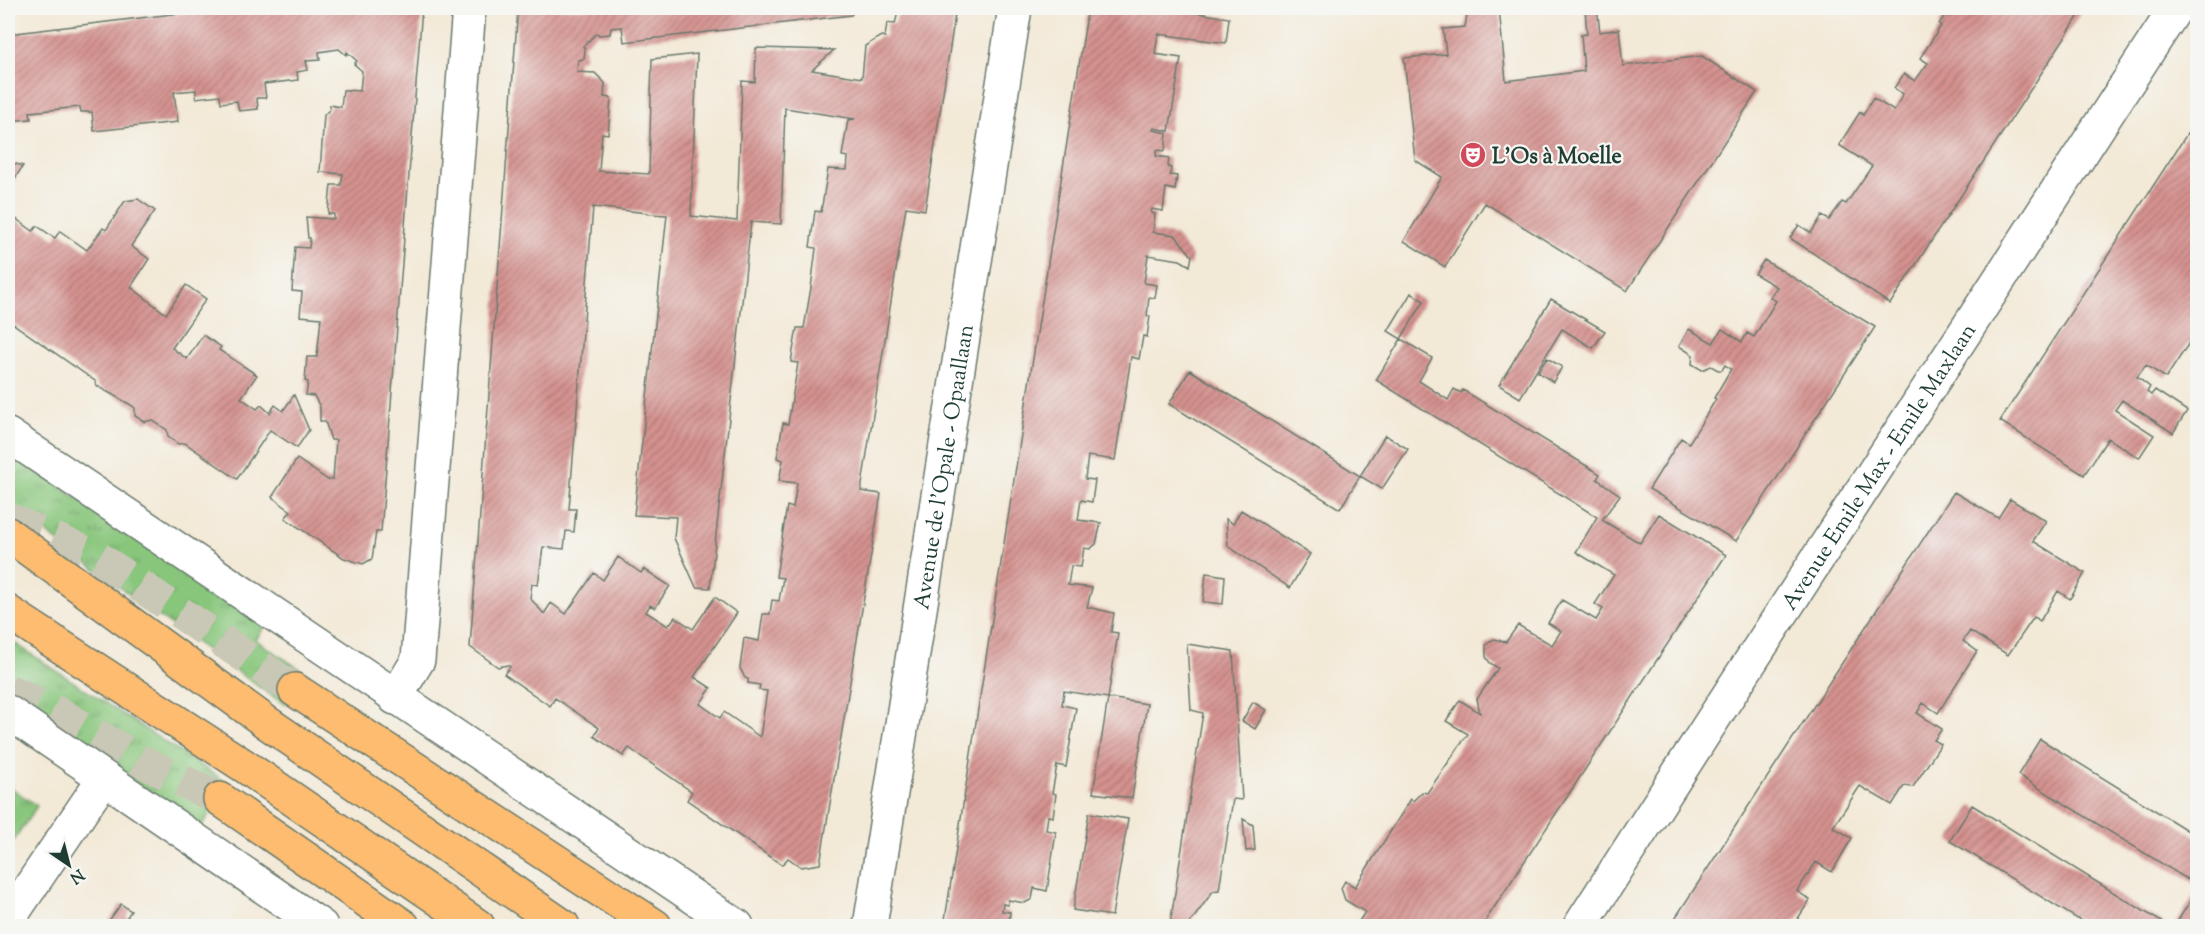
<svg xmlns="http://www.w3.org/2000/svg" width="2205" height="934" viewBox="0 0 2205 934" font-family="'Sorts Mill Goudy',serif">
  <style>
    .grass { fill: url(#grass-tufts); stroke: #548258; stroke-width: 1.5 }
    .building { fill: url(#building-hatch); fill-rule: evenodd }
    .lines { fill: none; stroke-linecap: round; stroke-linejoin: round }
    .trunk-tunnel { stroke: #c9c7b6; stroke-width: 33; stroke-dasharray: 33 16; stroke-linecap: butt }
    .minor-casing { stroke: #69796d; stroke-width: 36 }
    .tertiary-casing { stroke: #69796d; stroke-width: 36 }
    .primary-casing { stroke: #69796d; stroke-width: 36 }
    .trunk-casing { stroke: #69796d; stroke-width: 36 }
    .minor { stroke: #fff; stroke-width: 33 }
    .tertiary { stroke: #fff; stroke-width: 33 }
    .primary { stroke: #fdbc6f; stroke-width: 33 }
    .trunk { stroke: #fdbc6f; stroke-width: 33 }
    .labels { text-anchor: middle; stroke-width: 4.5; stroke-linejoin: round; paint-order: stroke }
    .poi-label { font-size: 22px; font-weight: bold; fill: #1f3d34; stroke: #f6f6f2; text-anchor: start }
    .street-label { font-size: 22px; fill: #1f3d34; stroke: #f6f6f2 }
  </style>
  <defs>
    <pattern id="grass-tufts" width="24" height="20" patternUnits="userSpaceOnUse" patternTransform="scale(1.5)"><rect width="24" height="20" fill="#88c67c"/><path d="M3 7l-1-3M5 7V3M7 7l1-3M15 17l-1-3M17 17v-4M19 17l1-3" fill="none" stroke="#6fa266"/></pattern>
    <pattern id="building-hatch" width="6" height="6" patternUnits="userSpaceOnUse" patternTransform="scale(1.5)"><rect width="6" height="6" fill="#d5928f"/><path d="M-1 1l2-2M0 6l6-6M5 7l2-2" fill="none" stroke="#ac7876"/></pattern>
  </defs>
  <rect width="100%" height="100%" fill="#f6f6f2"/>
  <filter id="ink" filterUnits="userSpaceOnUse"><feTurbulence type="fractalNoise" baseFrequency=".0167" numOctaves="2"/><feDisplacementMap in="SourceGraphic" scale="12" xChannelSelector="R" yChannelSelector="G"/><feConvolveMatrix kernelMatrix="1 2 1 2 8 2 1 2 1" color-interpolation-filters="sRGB"/></filter>
  <filter id="wash" filterUnits="userSpaceOnUse"><feTurbulence type="fractalNoise" baseFrequency=".008" numOctaves="4" result="noise"/><feDisplacementMap in="SourceGraphic" scale="24" xChannelSelector="R" yChannelSelector="G"/><feGaussianBlur stdDeviation="1.35" result="paint"/><feColorMatrix in="noise" values="0 0 0 0 0 0 0 0 0 0 0 0 0 0 0 0 0 1.4 0 .05"/><feComposite in="paint" operator="in"/></filter>
  <g filter="url(#wash)">
    <rect width="100%" height="100%" fill="#f3e9d7"/>
    <path class="grass" d="M8,452L266,624L256,640L307,674L285,705L161,618L8,504Z
      M8,639L229,784L201,827L8,694Z
      M8,786L37,806L8,849Z"/>
    <g id="blocks">
      <path class="building" d="M222,8H422L381,532H376L372,559L363,564L344,558L285,518L291,511L272,497L297,459L328,480L333,479L336,440H331L325,421H320V407L314,396L306,395L308,382L305,381L307,357H317L321,318L300,316L302,292L292,291L295,247L309,248L310,238H308L306,217L334,219V214H328L331,185H341L343,174L320,172L324,115L330,109V105L341,107L343,90L360,91L362,71L354,64L357,61L347,52L346,55L339,49L319,52L320,60L306,61L308,70L297,72L298,80L264,84L266,98H257L258,109L239,111L237,101L221,103L220,95L196,98V90L174,92L178,122L94,131L92,112H81L80,107L30,112L31,119L8,121V34Z
        M518,8H856L851,15L624,42L622,27L611,28L610,34L599,35L597,33L583,46L585,49L584,59L578,60L577,72L595,73L605,83L604,97L611,98L608,134L602,133L599,171L649,174L652,59L697,54L691,216L737,221L742,81L755,82L756,48L834,50L812,70L862,78L865,46L881,36L885,37L887,23L895,24L899,8H956L925,210L906,207L861,491L881,494L820,864L801,867L788,858L782,865L687,800L692,792L629,748L623,756L594,736L599,728L555,698L550,706L504,674L510,667L507,665L498,667L470,647ZM785,108L855,119L848,120L842,156L848,157L847,170L828,169L821,212L815,211L810,247L816,248L811,288L804,328H797L791,362L798,363L788,424L783,423L777,458L783,460L779,481L797,483L793,508L787,506L776,577L783,578L779,601L772,600L770,614H763L759,641L744,638L740,668L745,678L748,679V683L760,685L759,690L767,691L760,737L724,712L720,718L700,704L711,688L694,677L737,613L715,597L693,629L675,617L668,626L646,612L650,605L655,608L670,586L644,569L641,573L618,557L603,580L594,573L566,614L551,603L544,614L530,598L532,584L538,585L543,547L564,549L566,531L574,532L576,509H569L593,207L648,213V214L667,215L634,515L676,517L674,538L696,587L710,588L751,222L781,224Z
        M1088,8H1168L1229,18L1226,43L1158,34L1155,54L1181,58L1169,131L1154,128L1153,130L1167,133L1165,151L1157,150L1156,156L1169,158L1168,167L1171,168L1170,175L1177,176L1175,190L1166,188L1163,211L1152,209L1151,213L1155,214L1153,232L1175,235L1192,256L1190,266L1180,260L1148,255L1144,283L1157,285L1155,298L1149,297L1147,316H1150L1147,337L1143,336L1139,359L1131,357L1115,460L1088,456L1085,479L1095,480L1092,502L1081,500L1078,520L1101,523L1096,544L1090,549L1084,548L1081,567L1071,566L1068,585L1092,588L1087,607L1114,613L1111,632L1118,633L1108,698L1064,691L1062,705L1076,708L1066,767L1057,765L1052,793L1056,794L1053,817L1048,816L1046,830L1056,832L1047,891L1034,888L1032,899L1025,903L1008,900V905L1003,904L1002,911L1010,912L1009,926H944Z
        M1468,8H1499L1506,81L1584,71L1581,35L1587,34L1585,8H1597L1600,32L1619,29L1623,66L1702,56L1757,92L1627,291L1485,203L1445,267L1404,241L1442,177L1415,160L1404,58L1446,54L1443,29L1465,27Z
        M1950,8H2084L1890,304L1790,238L1799,225L1811,233L1822,216L1829,220L1842,202L1846,204L1872,166L1839,145L1860,112L1863,115L1873,98L1894,111L1903,94L1894,88L1904,74L1915,81L1928,63L1920,58L1941,26L1939,24Z
        M2198,117V343L2195,347L2189,343L2166,378L2146,365L2137,377L2150,387L2147,392L2151,395L2155,390L2187,411L2173,433L2122,400L2115,410L2154,435L2139,458L2108,438L2084,475L2000,421Z
        M8,162L23,166L8,189Z
        M138,199L155,211L131,246L149,259L131,287L166,314L186,285L206,299L172,348L187,359L203,335L221,347L219,350L257,375L241,398L257,409L261,405L270,413L275,405L283,411L294,395L309,430L297,448L270,430L237,479L185,443L178,444L168,437L167,430L152,420L145,422L135,416V408L131,405L97,386L95,381L8,320V213L33,231L37,226L55,238L60,231L87,250L103,228L106,230L125,201Z
        M1764,260L1875,327L1736,541L1649,489L1681,438L1689,443L1716,399L1714,398L1731,369L1725,365L1722,370H1718L1711,366L1702,370L1692,364L1693,355L1679,346L1689,329L1713,343L1722,329L1742,342L1747,333L1754,337L1776,301L1770,297L1777,287L1755,274Z
        M1411,293L1424,301L1401,339L1388,331Z
        M1551,299L1605,331L1593,348L1562,329L1520,398L1499,385Z
        M1401,339L1432,358L1419,381L1448,400L1454,389L1461,393L1463,390L1600,474L1597,479L1620,495L1602,520L1640,543L1659,514L1726,555L1482,926H1356L1365,912L1345,900L1341,888L1345,881L1355,887L1411,799L1413,801L1422,792L1427,793L1468,734L1446,721L1460,700L1480,713L1477,699L1498,668L1490,663L1486,657V645L1494,639L1506,642L1518,625L1552,645L1561,631L1548,623L1562,600L1596,620L1603,609L1595,604L1614,575L1576,552L1597,517L1376,380Z
        M1547,358L1562,367L1553,382L1538,372Z
        M1190,370L1360,476L1340,509L1169,404Z
        M1385,435L1408,449L1382,489L1360,476Z
        M1954,492L1998,518L2010,499L2046,521L2033,541L2085,573L2070,599L2058,591L2040,621L2034,617L2008,655L1970,631L1963,641L1977,651L1938,713L1923,703L1917,713L1942,729L1934,740L1941,744L1913,787L1904,786L1892,805L1860,786L1833,827L1852,838L1832,872L1816,862L1797,891L1810,900L1793,926H1670Z
        M1241,510L1310,554L1290,588L1228,546L1226,519L1233,524Z
        M1206,573L1225,576L1223,604L1203,602Z
        M1187,644L1233,651L1242,800L1233,799L1219,890L1213,891L1188,926H1180L1170,925L1203,713L1191,710Z
        M1108,698L1147,704L1132,798L1093,793Z
        M1253,702L1266,710L1255,729L1242,721Z
        M2040,739L2198,837V886L2018,775Z
        M1972,805L2168,926H2089L1950,841Z
        M1089,813L1128,819L1112,916L1073,910Z
        M1243,819L1253,825L1255,850L1246,851Z
        M2198,889V926H2177L2175,925Z
        M121,904L131,911L127,917L141,926H105Z"/>
    </g>
  </g>
  <g filter="url(#ink)">
    <use href="#blocks" fill-opacity="0" stroke="#69796d" stroke-width="1.5"/>
    <g class="lines">
      <path class="trunk-tunnel" d="M8,519L97,557L295,690
        M8,690L60,714L141,761L220,799"/>
      <g class="minor-casing">
        <g id="minor">
          <path d="M8,435C251,599 493,764 737,926"/>
          <path d="M395,698L418,660L469,8"/>
          <path id="s1" d="M870,926L1015,8"/>
          <path id="s2" d="M1580,926L1730,693L2176,8"/>
        </g>
      </g>
      <g class="tertiary-casing">
        <path id="tertiary" d="M8,712L321,926
          M8,920L104,778"/>
      </g>
      <g class="primary-casing">
        <path id="primary" d="M8,534L266,722L563,926
          M8,612L246,767L478,926"/>
      </g>
      <g class="trunk-casing">
        <path id="trunk" d="M295,690L655,926
          M220,799L403,926"/>
      </g>
      <use href="#minor" class="minor"/>
      <use href="#tertiary" class="tertiary"/>
      <use href="#primary" class="primary"/>
      <use href="#trunk" class="trunk"/>
    </g>
  </g>
  <defs>
    <g id="theatre-disc" transform="scale(1.35)"><circle r="9.5" fill="#d1495b" stroke="#f6f6f2"/><path d="M-5-5.5Q0-4 5-5.5V0Q5 5 0 6Q-5 5-5 0ZM-3.3-2.5H-1v1.5H-3.3ZM1-2.5H3.3v1.5H1ZM-2.8 1Q0 5.5 2.8 1Z" fill="#fff"/></g>
  </defs>
  <g fill-rule="evenodd">
    <use href="#theatre-disc" x="1473" y="155"/>
  </g>
  <g class="labels">
    <g class="poi-label">
      <text x="1492" y="163">L'Os à Moelle</text>
    </g>
    <g class="street-label">
      <text dy="8" stroke="none"><textPath href="#s2" startOffset="548">Avenue Emile Max - Emile Maxlaan</textPath></text>
      <text dy="8" stroke="none"><textPath href="#s1" startOffset="465">Avenue de l'Opale - Opaallaan</textPath></text>
    </g>
  </g>
  <rect width="2205" height="934" fill="none" stroke="#f6f6f2" stroke-width="30"/>
  <g transform="translate(69 865) rotate(145)" stroke="#f6f6f2" stroke-width="4.5" paint-order="stroke">
  <path d="M0-4.5L10 22L0 15L-10 22Z" fill="#1f3d34"/>
  <text y="-9" font-size="16" font-weight="bold" text-anchor="middle" fill="#1f3d34">N</text>
  </g>
</svg>
